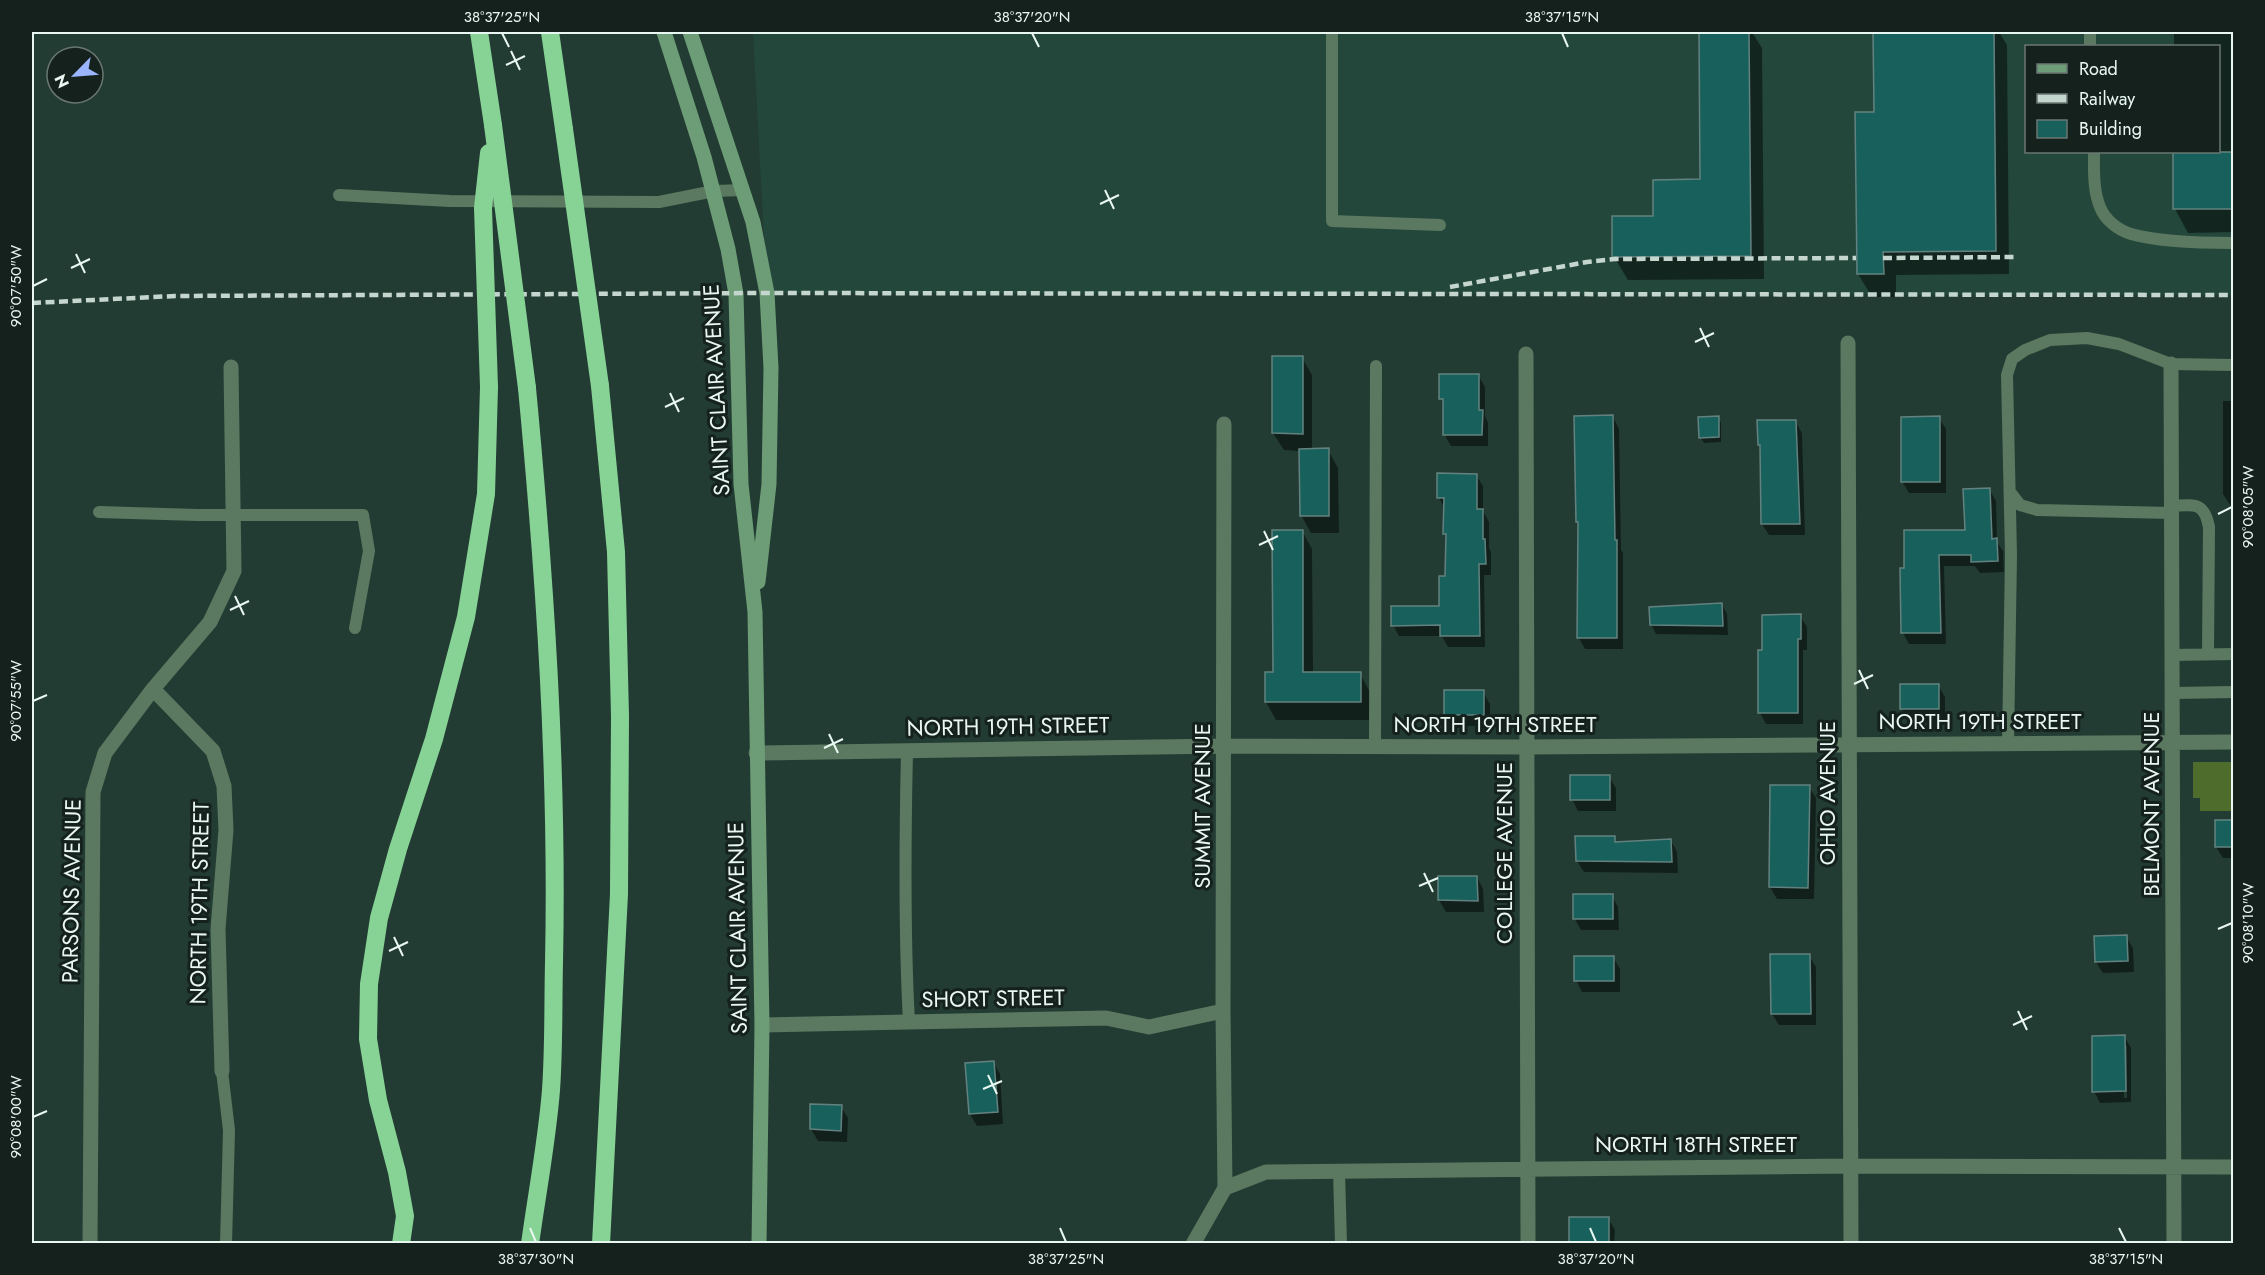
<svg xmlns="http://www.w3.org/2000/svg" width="2265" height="1275" viewBox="0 0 2265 1275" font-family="Jost,sans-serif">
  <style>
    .built { fill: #24473b; fill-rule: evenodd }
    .green { fill: #4e6c2b }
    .shadow { fill: #0007; fill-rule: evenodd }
    .building { fill: #18605c; stroke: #63827f; stroke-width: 1.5 }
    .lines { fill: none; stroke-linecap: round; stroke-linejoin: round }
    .service { stroke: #5b7960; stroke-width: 12 }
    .minor { stroke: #5b7960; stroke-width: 15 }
    .secondary { stroke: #6d9d76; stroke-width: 15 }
    .motorway { stroke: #87d396; stroke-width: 18 }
    .rail { stroke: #c5d6cf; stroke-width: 4.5; stroke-dasharray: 9 4.5; stroke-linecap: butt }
    .motorway-bridge { stroke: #87d396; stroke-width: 18 }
    .ticks { fill: none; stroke: #e8f7f1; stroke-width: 2 }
    .labels { text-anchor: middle; stroke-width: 6; stroke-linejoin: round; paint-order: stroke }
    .street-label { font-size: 22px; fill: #e8f7f1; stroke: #15211c }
    .neatline { fill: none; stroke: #e8f7f1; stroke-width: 2 }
    .ticks-label { font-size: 15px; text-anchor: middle; fill: #e8f7f1 }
  </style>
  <rect width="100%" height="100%" fill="#233c33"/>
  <path class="built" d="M753,32H2233V295L767,293ZM2026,46H2218V152H2026Z"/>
  <path class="green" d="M2193,762H2233V811H2200V798H2193Z"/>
  <path class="shadow" d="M1701,32H1752L1762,48L1764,279L1628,280L1614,257L1654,218L1702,181Z
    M1875,32H1999L2007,45L2009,274L1896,275V297H1872L1858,274L1876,113Z
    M2174,32H2234V232L2188,233L2175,209L2174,152H2218V46H2174Z
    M1302,358L1312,375V450H1328L1338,468L1339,533H1311L1301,515L1300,451L1284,450L1273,433Z
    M1478,375L1485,387V416L1488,423V446H1451L1444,434V405L1441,398Z
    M2223,401H2234V511L2223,494Z
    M1613,417L1619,429L1621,550L1623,553V649H1585L1579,638V524L1577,521Z
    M1718,417L1721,423V442L1704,443L1701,438Z
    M1939,418L1946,429V493H1909L1902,481Z
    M1795,421L1802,433L1805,535H1769L1762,524V449L1759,444Z
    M1476,475L1483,486V511L1489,522V548L1491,552V575H1484L1485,647H1448L1442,636H1399L1393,625L1441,607L1447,578V538L1445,534V509L1439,498Z
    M1989,489L1996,501L1997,542L2003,551L2004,572L1980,573L1975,566H1944L1946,644H1909L1903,633L1901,570L1967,531Z
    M1302,531L1312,549L1313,674H1360L1370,692V720H1276L1266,702L1274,674Z
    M1722,605L1727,614L1728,635L1656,634L1651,624Z
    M1800,616L1807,627V650H1803V724H1766L1760,713Z
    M1938,685L1945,697V720H1908L1902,709Z
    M1483,692L1490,704V726H1452L1446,715Z
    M1609,777L1616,788V811H1578L1572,799Z
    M1772,786L1809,787L1816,798L1814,899H1777L1770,887Z
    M2234,822V858H2223L2216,847Z
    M1614,838L1617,843L1671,841L1677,852L1678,873L1584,872L1577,861Z
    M1477,877L1483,889L1484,912H1446L1439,900Z
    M1612,896L1618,907L1619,930H1581L1574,918Z
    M2126,937L2133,948L2134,972L2103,973L2096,962Z
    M1809,956L1816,967V1025H1779L1772,1014Z
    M1613,957L1620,969V992H1582L1576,980Z
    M2124,1036L2131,1048V1102L2100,1103L2094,1091ZM2124,1046H2127V1098H2124Z
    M993,1062L1000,1074L1003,1124L977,1126L970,1114L966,1064Z
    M841,1107L848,1118L847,1142L818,1141L811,1129Z
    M1608,1218L1615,1230L1614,1244H1572L1570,1241Z"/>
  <path class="building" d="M1699,32H1749L1751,256L1612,257V216H1653V180L1700,179Z
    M1873,32H1994L1996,251L1883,252L1884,274H1857L1855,112H1874Z
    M2173,152H2234V209H2173Z
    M1272,356H1303V434L1272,433Z
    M1439,374H1479V410H1483L1482,435H1443V399H1439Z
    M1613,415L1615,540H1617V638H1577L1578,522H1576L1574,416Z
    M1719,416V437L1699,438L1698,417Z
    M1940,416V482H1901V417Z
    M1757,420H1796L1800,524H1761L1760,445H1758Z
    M1329,448V516H1300L1299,449Z
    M1437,473L1477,474V509H1483V539H1485L1486,564H1479L1480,636H1440V625L1391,626V606H1439V576H1445L1446,534H1443L1444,498H1437Z
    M1990,488L1992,539L1997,538L1998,561L1971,562V555H1939L1941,633H1901L1900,568H1904V530H1965L1963,489Z
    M1272,530H1303V672H1361V702H1265V672H1273Z
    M1722,603L1723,626L1650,625L1649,607Z
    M1801,614V639H1798V713H1758V650H1762V615Z
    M1900,684H1939V709H1900Z
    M1444,690H1484V715H1444Z
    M1570,775H1610V800H1570Z
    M1770,785H1810L1808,888L1769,887Z
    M2215,820H2234V847H2215Z
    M1575,836H1615V842L1671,839L1672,862L1576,861Z
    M1438,876H1477L1478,901L1438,900Z
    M1573,894H1613V919H1573Z
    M2127,935L2128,961L2095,962L2094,936Z
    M1770,954H1810L1811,1014H1771Z
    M1574,956H1614V981H1574Z
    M2125,1035L2126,1091L2092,1092V1036Z
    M994,1061L998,1112L969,1114L965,1063Z
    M810,1104L842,1105L841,1131L810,1129Z
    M1569,1217H1609V1242H1569Z"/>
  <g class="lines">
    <path class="service" d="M1332,32V221L1440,225
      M2090,32V46
      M2094,152C2094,170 2093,190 2100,207C2105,220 2118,230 2131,234C2159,242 2204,243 2234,243
      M339,195L450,201L659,202L714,191L743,190
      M2010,492L2020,505L2037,510L2172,513
      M2172,506C2194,505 2204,501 2209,527L2208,654
      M99,512L197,515H363L369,551L355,628
      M2172,655L2234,654
      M2173,693L2234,692
      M2008,744L2011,555L2007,375L2012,359L2025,350L2050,340L2087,338L2119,344L2171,364L2234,365
      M1375,747L1376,366
      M907,751C905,841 904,932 909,1022
      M222,1071L229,1130L226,1244
      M1339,1171L1341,1244"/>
    <path class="minor" d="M1848,343L1851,1244
      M1526,354L1528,1244
      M2171,364L2174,1244
      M1224,424L1223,1011L1225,1188
      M153,689L213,751L224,786L226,830L218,929L222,1071
      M756,753L1225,746L1526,747L2234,742
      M762,1025L1106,1018L1149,1027L1223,1011
      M90,1244L93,792L105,753L153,689L210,622L234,571L231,367
      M1193,1244L1225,1188L1266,1172L1851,1166L2234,1167"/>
    <path class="secondary" d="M664,32L704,157L728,249L736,294L741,484L755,612L762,1025L759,1244
      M690,32L753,222L767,293L771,368L769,484L758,582"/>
    <path class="motorway" d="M479,32L493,125
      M550,32L564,129
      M600,386L616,552L620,716L619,894L601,1244
      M527,388C545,579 558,771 554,963C553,1006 554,1048 551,1090C547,1141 537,1193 530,1244
      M401,1244L405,1216L397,1172L378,1100L368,1039L369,984L379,918L398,849L434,739L466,617L486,494L489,387"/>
    <path class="rail" d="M1883,258L2017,257
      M1450,287L1587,262L1615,259L1856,258
      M32,303L175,296L767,293L2234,295"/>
    <path class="motorway-bridge" d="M493,125L527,388
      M564,129L600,386
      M489,387L483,208L489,153"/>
  </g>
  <path class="ticks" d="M502,33L509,47M1032,33L1039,47M1562,33L1568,47M511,51L520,70M506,65L525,56M1105,190L1114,209M1100,204L1119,195M76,254L85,273M71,268L90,259M33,286L47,279M1700,328L1709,347M1695,342L1714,333M670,393L679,412M665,407L684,398M2218,514L2232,507M1264,531L1273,550M1259,545L1278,536M235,596L244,615M230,610L249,601M1859,670L1868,689M1854,684L1873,675M33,701L47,695M829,734L838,753M824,748L843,739M1424,873L1433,892M1419,886L1438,878M2218,929L2232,923M394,937L403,956M389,951L408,942M2018,1011L2027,1030M2013,1025L2032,1016M988,1075L997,1094M983,1089L1002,1081M33,1117L47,1111M530,1228L536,1242M1060,1228L1066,1242M1590,1228L1596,1242M2119,1228L2126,1242"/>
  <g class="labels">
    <g class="street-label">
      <text transform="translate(716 390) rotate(-93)" y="8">SAINT CLAIR AVENUE</text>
      <text x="1980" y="729">NORTH 19TH STREET</text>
      <text x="1495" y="732">NORTH 19TH STREET</text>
      <text transform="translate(1008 726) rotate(-1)" y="8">NORTH 19TH STREET</text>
      <text transform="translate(1827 793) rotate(-90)" y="8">OHIO AVENUE</text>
      <text transform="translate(2151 804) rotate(-90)" y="8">BELMONT AVENUE</text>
      <text transform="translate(1202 806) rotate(-90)" y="8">SUMMIT AVENUE</text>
      <text transform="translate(1504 853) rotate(-90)" y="8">COLLEGE AVENUE</text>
      <text transform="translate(71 891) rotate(-89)" y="8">PARSONS AVENUE</text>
      <text transform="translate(199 903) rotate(-89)" y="8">NORTH 19TH STREET</text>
      <text transform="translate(737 928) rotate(-91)" y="8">SAINT CLAIR AVENUE</text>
      <text transform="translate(993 998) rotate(-1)" y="8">SHORT STREET</text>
      <text x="1696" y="1152">NORTH 18TH STREET</text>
    </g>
  </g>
  <rect width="2265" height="1275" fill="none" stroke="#15211c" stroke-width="66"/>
  <rect x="2025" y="45" width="195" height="108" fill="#15211c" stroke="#697771" stroke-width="1.5"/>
  <rect x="2037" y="64" width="30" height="9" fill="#6d9d76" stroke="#697771" stroke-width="1.5"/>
  <text x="2079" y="75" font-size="18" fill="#e8f7f1">Road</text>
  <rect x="2037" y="94" width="30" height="9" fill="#c5d6cf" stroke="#697771" stroke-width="1.5"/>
  <text x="2079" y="105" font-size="18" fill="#e8f7f1">Railway</text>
  <rect x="2037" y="120" width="30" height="18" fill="#18605c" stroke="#697771" stroke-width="1.5"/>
  <text x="2079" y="135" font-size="18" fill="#e8f7f1">Building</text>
  <g transform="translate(75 75) rotate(245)"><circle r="28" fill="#15211c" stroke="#697771" stroke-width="1.5"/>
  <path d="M0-4.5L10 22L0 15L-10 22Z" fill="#9ab5fd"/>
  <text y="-9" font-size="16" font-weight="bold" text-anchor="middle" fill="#e8f7f1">N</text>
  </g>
  <rect x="33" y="33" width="2199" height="1209" class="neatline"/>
  <g class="ticks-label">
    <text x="502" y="22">38°37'25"N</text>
    <text x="1032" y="22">38°37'20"N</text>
    <text x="1562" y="22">38°37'15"N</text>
    <text transform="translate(16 286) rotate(-90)" y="5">90°07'50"W</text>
    <text transform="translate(2248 507) rotate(-90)" y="5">90°08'05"W</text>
    <text transform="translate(16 701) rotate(-90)" y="5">90°07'55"W</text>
    <text transform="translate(2248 923) rotate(-90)" y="5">90°08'10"W</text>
    <text transform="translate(16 1117) rotate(-90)" y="5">90°08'00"W</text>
    <text x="536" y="1264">38°37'30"N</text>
    <text x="1066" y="1264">38°37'25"N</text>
    <text x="1596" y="1264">38°37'20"N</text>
    <text x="2126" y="1264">38°37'15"N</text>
  </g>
</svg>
